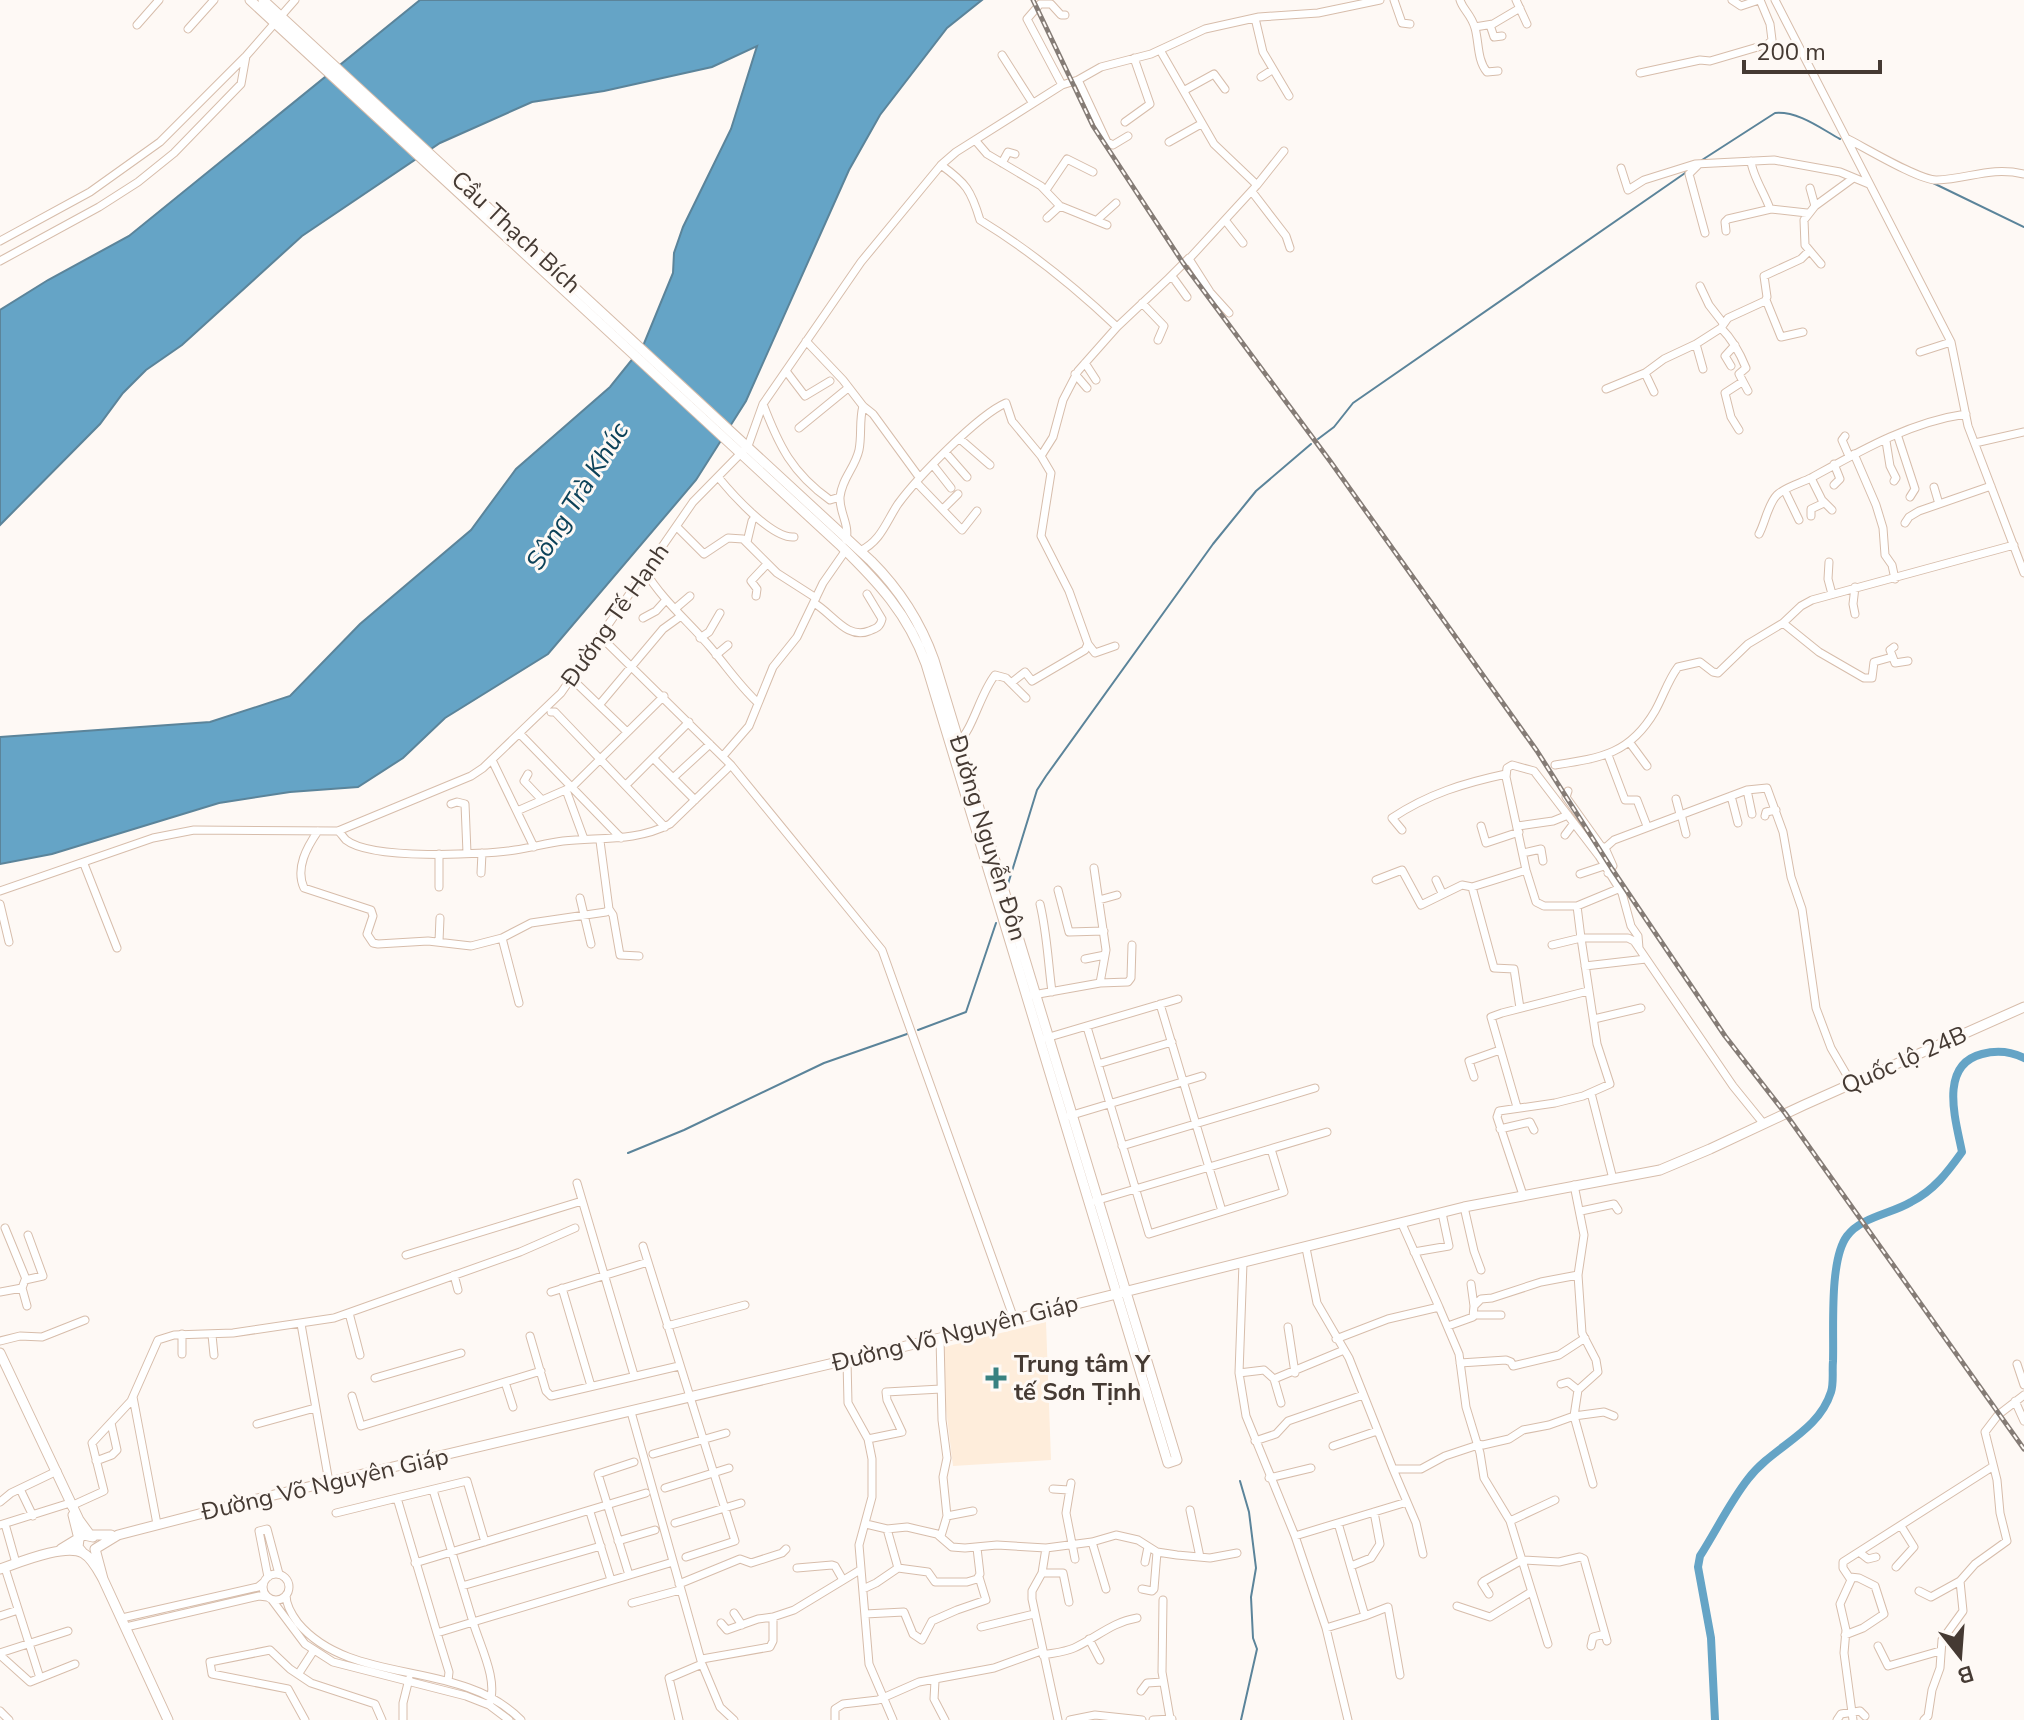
<svg xmlns="http://www.w3.org/2000/svg" width="2024" height="1720" viewBox="0 0 2024 1720" font-family="'Nunito Sans',sans-serif">
  <style>
    .medical { fill: #feeddb }
    .water { fill: #65a4c6; stroke: #5b849a; stroke-width: 2 }
    .lines { fill: none; stroke-linecap: round; stroke-linejoin: round }
    .stream { stroke: #5b849a; stroke-width: 2 }
    .river { stroke: #65a4c6; stroke-width: 8 }
    .minor-casing { stroke: #d7bdab; stroke-width: 9 }
    .major-casing { stroke: #d7bdab; stroke-width: 11 }
    .minor { stroke: #fff; stroke-width: 7 }
    .major { stroke: #fff; stroke-width: 9 }
    .rail-casing { stroke: #857c76; stroke-width: 5 }
    .rail { stroke: #fef9f5; stroke-width: 2; stroke-dasharray: 6; stroke-linecap: butt }
    .poi-dot { fill: #388181; stroke: #fef9f5; stroke-width: 3 }
    .labels { text-anchor: middle; stroke-width: 6; stroke-linejoin: round; paint-order: stroke }
    .street-label { font-size: 24px; fill: #453a33; stroke: #fef9f5 }
    .poi-label { font-size: 24px; font-weight: bold; fill: #453a33; stroke: #fef9f5; text-anchor: start }
    .water-label { font-size: 26px; font-style: italic; fill: #0c4259; stroke: #fef9f5 }
  </style>
  <rect width="100%" height="100%" fill="#fef9f5"/>
  <path class="medical" d="M1046,1322L1051,1460L953,1466L946,1409L944,1347Z"/>
  <path class="water" d="M420,0H982L947,28L880,115L849,170L746,401L696,480L548,654L445,718L403,758L358,787L290,792L219,803L52,854L0,864V737L210,722L290,696L360,624L471,530L516,469L610,387L643,346L673,273L674,253L683,227L731,129L757,46L712,67L604,91L532,102L440,143L302,236L182,345L146,370L123,393L100,424L0,525V310L48,280L129,236Z"/>
  <g class="lines">
    <path class="stream" d="M1702,160L1775,113C1798,111 1820,128 1840,139
      M1931,182L2024,227
      M1318,439L1334,427L1353,403L1688,171
      M1008,884L1037,790L1046,776L1213,544L1256,491L1311,444
      M918,1030L966,1012L996,923
      M628,1153L684,1130L824,1063L907,1034
      M1240,1481L1249,1512L1256,1568L1251,1597L1253,1638L1257,1649L1241,1720"/>
    <path class="river" d="M1715,1720L1711,1638L1698,1567L1700,1556C1716,1531 1730,1502 1748,1479C1773,1446 1818,1433 1831,1392C1834,1383 1832,1371 1833,1361C1834,1330 1829,1260 1847,1236C1861,1217 1891,1214 1911,1202C1934,1190 1947,1173 1962,1152C1956,1121 1938,1065 1982,1054C1997,1050 2010,1051 2024,1058"/>
    <g class="minor-casing">
      <path id="minor" d="M1394,0L1402,23L1410,24
        M1460,0C1463,10 1471,14 1475,28C1479,42 1477,60 1487,72L1498,71
        M1516,0L1527,24
        M1732,0L1741,6L1759,0
        M1775,0L1951,342L1968,426L2024,573
        M1255,18L1263,52L1289,96
        M137,25L159,0
        M1490,25L1494,37L1502,36
        M1475,27L1493,24L1520,8
        M188,29L214,0
        M1160,50L1214,144L1257,185L1189,259L1210,292L1229,313
        M1002,55L1032,102
        M1640,73L1700,60L1710,61L1768,44L1772,40L1770,24L1760,0
        M1261,77L1272,70
        M1078,80L1107,142L1113,145L1128,136
        M1062,85L1027,19L1040,4H1051L1061,15H1065
        M1185,90L1214,74L1225,89
        M1125,122L1150,104L1134,58
        M1846,138C1864,147 1920,181 1937,180C1969,179 1990,166 2024,174
        M975,140L987,154L1041,186L1060,206L1107,225
        M1169,142L1201,124
        M1751,161C1752,175 1765,194 1770,209
        M1002,163L1008,152L1015,154
        M941,165C966,183 971,190 980,220C1029,250 1076,288 1117,327
        M1698,165L1689,174L1705,233
        M1621,168L1628,190L1644,180L1695,164L1774,160L1840,172L1869,184
        M1257,185L1284,151
        M1810,188L1815,206
        M1046,190L1067,159L1093,172
        M1253,193L1286,236L1290,248
        M1047,218L1060,206
        M1097,220L1116,203
        M1225,220L1243,243
        M1726,231L1725,222L1728,219L1771,209L1807,213
        M0,241L90,192L160,142L245,57
        M0,261L99,207L138,182L174,153L241,84L246,56L295,0
        M1821,264L1805,245L1804,220L1815,206L1852,179
        M1169,278L1189,258
        M1700,286L1709,305L1723,323
        M1766,300L1781,337L1803,332
        M1142,303L1164,326L1158,340
        M806,341L843,380L863,406L873,414L919,477
        M1696,344L1703,369
        M1920,352L1951,342
        M1085,363L1096,380
        M1731,366L1725,356L1735,345
        M786,371L805,396L830,381
        M1645,373L1654,392
        M1075,374L1087,388
        M1606,389L1645,373L1664,359L1696,344L1721,328
        M1748,391L1739,374L1746,368C1740,353 1732,339 1721,328L1728,318L1765,301L1767,297L1764,276L1801,259L1809,251
        M763,404C779,446 792,473 830,500L840,497
        M799,428L848,388
        M1739,430L1731,417L1725,393L1742,382
        M1897,434L1915,489L1910,497
        M1845,436L1842,440L1849,456
        M960,439L990,465
        M1886,441L1890,466L1896,478L1894,481
        M1975,443L2024,432
        M946,453L967,477
        M1854,454L1876,505L1883,528L1885,555L1892,565L1895,579
        M1041,456L1053,437L1063,400L1078,371L1117,327L1169,278L1174,279L1187,297
        M1834,464L1840,479L1834,485
        M933,465L951,488
        M718,477C732,494 772,539 794,537
        M1811,478L1822,500L1832,510
        M916,482L962,530L977,511
        M1934,487L1939,504
        M1785,491L1799,520
        M943,509L958,494
        M1811,516V509L1824,503
        M1905,523L1909,517L1919,511L1991,486
        M677,527L704,554L728,538L743,539L777,573L816,598
        M1759,534C1765,523 1768,504 1777,495C1785,487 1801,483 1811,478C1860,451 1910,422 1966,414
        M846,540C850,525 839,512 840,497C842,478 855,468 859,450C862,435 859,421 863,406
        M747,542L752,521L755,517
        M860,551C881,541 886,522 898,504C917,478 978,415 1006,403L1012,421L1041,456L1051,473L1041,536L1069,591L1088,644L1095,653L1115,646
        M1829,562L1828,579L1832,594
        M645,571C663,601 689,622 711,648C727,667 739,685 757,702
        M756,596L757,589L751,581L767,564
        M814,603C833,614 847,640 869,631C877,628 880,627 882,619L867,594
        M676,608L690,596
        M1855,614L1853,604L1855,587
        M643,618L656,611L665,601
        M1783,623L1819,652L1864,678H1872L1874,662L1892,657
        M600,636L731,765L882,950L1014,1319
        M700,638L709,632L720,613
        M1894,647L1890,650L1895,663L1908,661
        M716,655L728,645
        M571,678L626,731
        M1011,683L1025,672L1032,681L1085,650L1088,644
        M600,704L663,629L681,616
        M551,712H555L665,827
        M520,734L621,838
        M959,741C973,729 980,694 995,675L1006,678L1026,698
        M1630,743L1647,766
        M1608,755L1625,800H1637L1647,826
        M723,756L749,726L773,667L797,637L823,583L846,550
        M653,758L695,800
        M492,760L534,847
        M1555,765C1601,758 1630,754 1655,711C1663,697 1668,680 1678,667L1700,662L1713,672L1718,673L1748,644L1783,623L1801,606L1812,600L2014,545
        M528,774L524,781L542,800
        M673,778L710,744
        M626,785L689,722
        M566,790L584,839
        M1747,790L1752,814
        M1568,791L1566,797L1601,846L1605,848
        M1731,796L1738,823
        M1676,799L1680,814
        M451,804L457,802L465,804L467,853
        M517,811L572,787L664,696
        M1681,814L1686,834
        M1765,816L1766,812L1776,810
        M1481,826L1486,843L1519,832
        M1518,826L1553,821L1568,815
        M1402,830L1392,818C1428,794 1464,783 1506,774
        M318,831C307,847 295,868 304,888L371,910L373,916L367,934L373,943L378,944L428,941L471,946L502,938L531,923L606,912L609,909L600,841
        M338,831C341,833 343,837 346,840C371,860 482,855 515,850C531,848 546,843 563,841C599,837 636,842 670,824L731,765
        M1565,835L1574,823
        M1523,853L1541,849L1543,861
        M439,854V887
        M84,864L117,948
        M1094,868L1106,950L1100,983
        M481,873L482,853
        M1608,873L1613,866L1605,848L1614,840L1747,790L1767,788L1783,832L1791,877L1802,909L1816,1008L1831,1048L1852,1084
        M1580,874L1604,866
        M1376,880L1402,870L1421,905L1462,885L1472,887L1526,870
        M1436,880L1442,893
        M1472,887L1494,968L1514,969L1520,1008
        M1058,890L1069,932L1104,931
        M0,891L153,838L194,830L338,831L471,776L483,768L561,693L693,502L748,446L763,404L861,262L941,165L956,152L1062,85L1078,80L1101,67L1151,54L1205,29L1259,17L1318,13L1380,0
        M580,898L591,944
        M1099,900L1117,895
        M0,904L9,942
        M1040,904C1047,933 1048,962 1052,992
        M1577,906L1618,889
        M609,909L613,915L620,955L639,956
        M502,938L519,1003
        M439,941L440,918
        M1639,948L1638,936L1631,926L1622,893L1599,856L1534,771L1512,765L1507,768L1506,777L1526,870L1536,902L1544,906H1577L1581,938H1628L1634,941L1733,1086L1763,1123
        M1085,959L1105,955
        M1585,966L1646,959
        M1033,995L1100,983L1128,982L1131,978L1132,945
        M1160,1004L1222,1211
        M1594,1019L1641,1008
        M1087,1027L1149,1234L1284,1192L1271,1149
        M1046,1038L1178,999
        M1098,1064L1172,1042
        M1474,1077L1469,1061L1500,1050
        M1591,1093L1613,1179
        M1517,1107L1491,1017L1502,1013L1588,991
        M1069,1116L1202,1076
        M1500,1129L1530,1122L1534,1130
        M1122,1146L1315,1088
        M577,1183L634,1375
        M1523,1195L1497,1117L1499,1111L1555,1103L1583,1096L1610,1084L1597,1044L1581,938L1552,945
        M1095,1201L1327,1132
        M1464,1207L1474,1251L1481,1270
        M1581,1211L1614,1204L1618,1210
        M1402,1224L1439,1307
        M5,1228L26,1279
        M643,1246L735,1541L686,1557
        M1306,1248L1317,1303L1349,1358L1393,1469H1421L1445,1456L1478,1445
        M1414,1252L1449,1246L1442,1213
        M406,1255L582,1201
        M1243,1263L1239,1373L1246,1416L1295,1536L1326,1628L1348,1720
        M454,1275L458,1290
        M1471,1284L1474,1306
        M22,1288L27,1306
        M562,1288L591,1386
        M0,1292L22,1288L25,1280L43,1276L28,1235
        M551,1292L648,1262
        M349,1313L360,1355
        M1474,1315H1501
        M301,1324L329,1482
        M667,1326L745,1305
        M1448,1326L1473,1317L1474,1306L1481,1299L1492,1298L1541,1282L1578,1275
        M1288,1327L1295,1373
        M182,1334V1354
        M212,1335L214,1355
        M530,1336L546,1391L551,1396L679,1366
        M940,1338L942,1420L947,1458L943,1477L947,1516L941,1536
        M1336,1339L1388,1319L1439,1307L1459,1354L1466,1407L1480,1453L1484,1478L1510,1521L1522,1560L1559,1562L1580,1557L1584,1559L1607,1641
        M0,1341L20,1336L42,1337L85,1320
        M847,1361L848,1403L868,1439L872,1459V1497L859,1545L869,1664L893,1720
        M1460,1363L1506,1360L1511,1362L1513,1366L1559,1355L1585,1338
        M2017,1364L2024,1385
        M1239,1373L1264,1370L1274,1379L1344,1350
        M375,1378L461,1353
        M1274,1379L1281,1403
        M505,1382L513,1407
        M1561,1384L1568,1382L1578,1390
        M352,1396L361,1426L541,1371
        M133,1397L157,1524
        M2015,1401L2024,1421
        M631,1412L702,1664L720,1707L734,1720
        M257,1424L315,1408
        M868,1439L902,1432L887,1400L886,1392L941,1389
        M1255,1441L1276,1434L1288,1421L1363,1395
        M1477,1444L1483,1445L1509,1439L1523,1430L1549,1425L1574,1416L1578,1390L1598,1372L1596,1360L1582,1333L1578,1275L1584,1235L1574,1185
        M1333,1446L1377,1431
        M653,1454L726,1433
        M96,1461L112,1455L117,1450L111,1423
        M1393,1469L1416,1523L1423,1554
        M1269,1478L1311,1468
        M1071,1483L1066,1513L1075,1559
        M1593,1484L1574,1416L1604,1412L1614,1416
        M665,1488L729,1468
        M20,1489L33,1516
        M1053,1489L1069,1490
        M397,1498L467,1481L485,1542
        M0,1502L11,1493L57,1471
        M71,1506L104,1491L92,1443L131,1401L158,1340L174,1335L233,1333L334,1318L520,1252L575,1228
        M1190,1510L1200,1557
        M590,1512L611,1580
        M336,1513L397,1498L437,1633L473,1622L433,1490
        M947,1516L973,1511
        M1510,1521L1555,1500
        M675,1523L741,1503
        M5,1524L16,1563
        M866,1524L887,1529L907,1527L937,1534L952,1547L965,1548L997,1545L1046,1548L1092,1542L1116,1535L1138,1540L1157,1552L1177,1555L1210,1558L1237,1553
        M0,1525L70,1503
        M887,1529L898,1568
        M1295,1536L1407,1502
        M618,1541L655,1530
        M1092,1542L1106,1589
        M1046,1548L1042,1573L1032,1591V1599L1058,1720
        M1859,1552L1868,1559L1876,1557
        M1145,1562L1148,1547
        M415,1563L646,1493
        M1351,1566L1371,1558L1380,1544L1374,1512
        M1896,1567L1914,1547L1901,1526
        M5,1568L40,1678
        M797,1568L832,1565L835,1566L843,1580
        M1042,1573H1063L1069,1602
        M263 1587a13 13 0 1 1 26 0a13 13 0 1 1-26 0Z
        M629,1575L598,1474L634,1462
        M268,1577L259,1531L267,1529L279,1574
        M679,1584L740,1559L751,1563L782,1553L786,1549
        M462,1586L601,1546
        M863,1589L876,1583L898,1568L928,1572L935,1582H967L977,1579L980,1574L977,1548
        M1142,1589L1152,1591L1154,1589L1157,1552
        M1919,1591L1931,1597L1960,1581
        M1489,1594L1482,1583L1484,1581L1522,1560L1548,1644
        M286,1595C286,1605 292,1615 298,1623C339,1672 413,1667 469,1688C489,1695 506,1705 521,1720
        M272,1600L305,1644L333,1662L466,1696L489,1705L509,1720
        M1163,1600L1162,1672L1170,1718
        M632,1603L680,1590
        M1457,1606L1490,1617L1531,1592
        M734,1613L742,1625
        M865,1614L904,1612L913,1634L922,1640L932,1621L957,1610L986,1600L979,1577
        M0,1616L18,1610
        M1365,1616L1388,1607L1400,1675
        M122,1618L258,1587L264,1582
        M721,1623L727,1630L758,1619L773,1617
        M126,1627L259,1596L267,1597
        M981,1627L1034,1614
        M1326,1628L1365,1616L1338,1523
        M437,1633L449,1672L448,1681
        M1845,1635L1863,1628L1884,1614L1875,1586L1859,1578L1850,1577
        M1089,1639L1100,1660
        M1591,1646L1593,1637L1605,1634
        M1878,1646L1888,1666L1940,1651
        M0,1653L68,1631
        M0,1655L30,1682L75,1664
        M1043,1655C1053,1653 1065,1652 1074,1648C1096,1638 1112,1622 1137,1618
        M702,1659L770,1647L773,1641V1617L794,1610L860,1570
        M299,1673L314,1650
        M935,1681L934,1699L945,1720
        M1141,1691L1147,1683L1163,1682
        M489,1705C499,1681 480,1646 473,1622L673,1562
        M0,1711L9,1720
        M305,1720L288,1689L212,1674L210,1662L270,1650L290,1669L311,1683L375,1704L382,1720
        M403,1720V1703L409,1679
        M679,1720L669,1678L702,1664
        M835,1720V1709L843,1704L878,1700L919,1682L994,1668L1041,1651
        M1070,1720L1095,1715L1142,1720
        M1153,1720L1172,1719
        M1837,1720L1841,1714L1860,1711L1865,1716
        M1853,1720L1844,1653L1846,1630L1840,1604L1851,1580L1843,1568V1562L1992,1467
        M1924,1720L1928,1716L1932,1690L1940,1668L1942,1640L1963,1611L1960,1581L1975,1564L2007,1541L2000,1513L1997,1480L1985,1432L1998,1415L2024,1395"/>
    </g>
    <g class="major-casing">
      <path id="major" d="M250,0L841,546C878,582 908,614 926,664L1168,1463L1177,1460L934,660C920,621 900,590 871,561L263,0
        M0,1353L79,1520L90,1535H111
        M73,1515L79,1539L78,1547L83,1553
        M61,1549L84,1535L93,1537
        M0,1569C18,1563 65,1543 83,1553C92,1558 98,1570 103,1579L168,1720
        M103,1579L95,1549L118,1535L257,1499L940,1338L1464,1207L1660,1170L1710,1149L1804,1105L2024,1007"/>
    </g>
    <use href="#minor" class="minor"/>
    <use href="#major" class="major"/>
    <g class="rail-casing">
      <path id="rail" d="M1033,0L1093,126L1183,263L1330,461L1537,751L1612,869L1725,1036L1785,1113L2024,1449"/>
    </g>
    <use href="#rail" class="rail"/>
  </g>
  <path class="poi-dot" d="M992 1366h8v8h8v8h-8v8h-8v-8h-8v-8h8z"/>
  <g class="labels">
    <g class="street-label">
      <text transform="translate(516 232) rotate(43)" y="8">Cầu Thạch Bích</text>
      <text transform="translate(615 615) rotate(-55)" y="8">Đường Tế Hanh</text>
      <text transform="translate(988 838) rotate(73)" y="8">Đường Nguyễn Đôn</text>
      <text transform="translate(1904 1060) rotate(-24)" y="8">Quốc lộ 24B</text>
      <text transform="translate(955 1333) rotate(-14)" y="8">Đường Võ Nguyên Giáp</text>
      <text transform="translate(325 1484) rotate(-13)" y="8">Đường Võ Nguyên Giáp</text>
    </g>
    <g class="poi-label">
      <text x="1014" y="1372">Trung tâm Y<tspan x="1014" dy="28">tế Sơn Tịnh</tspan></text>
    </g>
    <g class="water-label">
      <text transform="translate(577 496) rotate(-58)" y="9">Sông Trà Khúc</text>
    </g>
  </g>
  <g transform="translate(1960 1656) rotate(163)" stroke="#fef9f5" stroke-width="6" paint-order="stroke">
  <path d="M0-6L14 30L0 20L-14 30Z" fill="#453a33"/>
  <text y="-12" font-size="22" font-weight="bold" text-anchor="middle" fill="#453a33">B</text>
  </g>
  <path d="M1744 60v12h136v-12" fill="none" stroke="#453a33" stroke-width="4"/>
  <text x="1756" y="60" font-size="24" fill="#453a33" stroke="#fef9f5" stroke-width="6" paint-order="stroke">200 m</text>
</svg>
